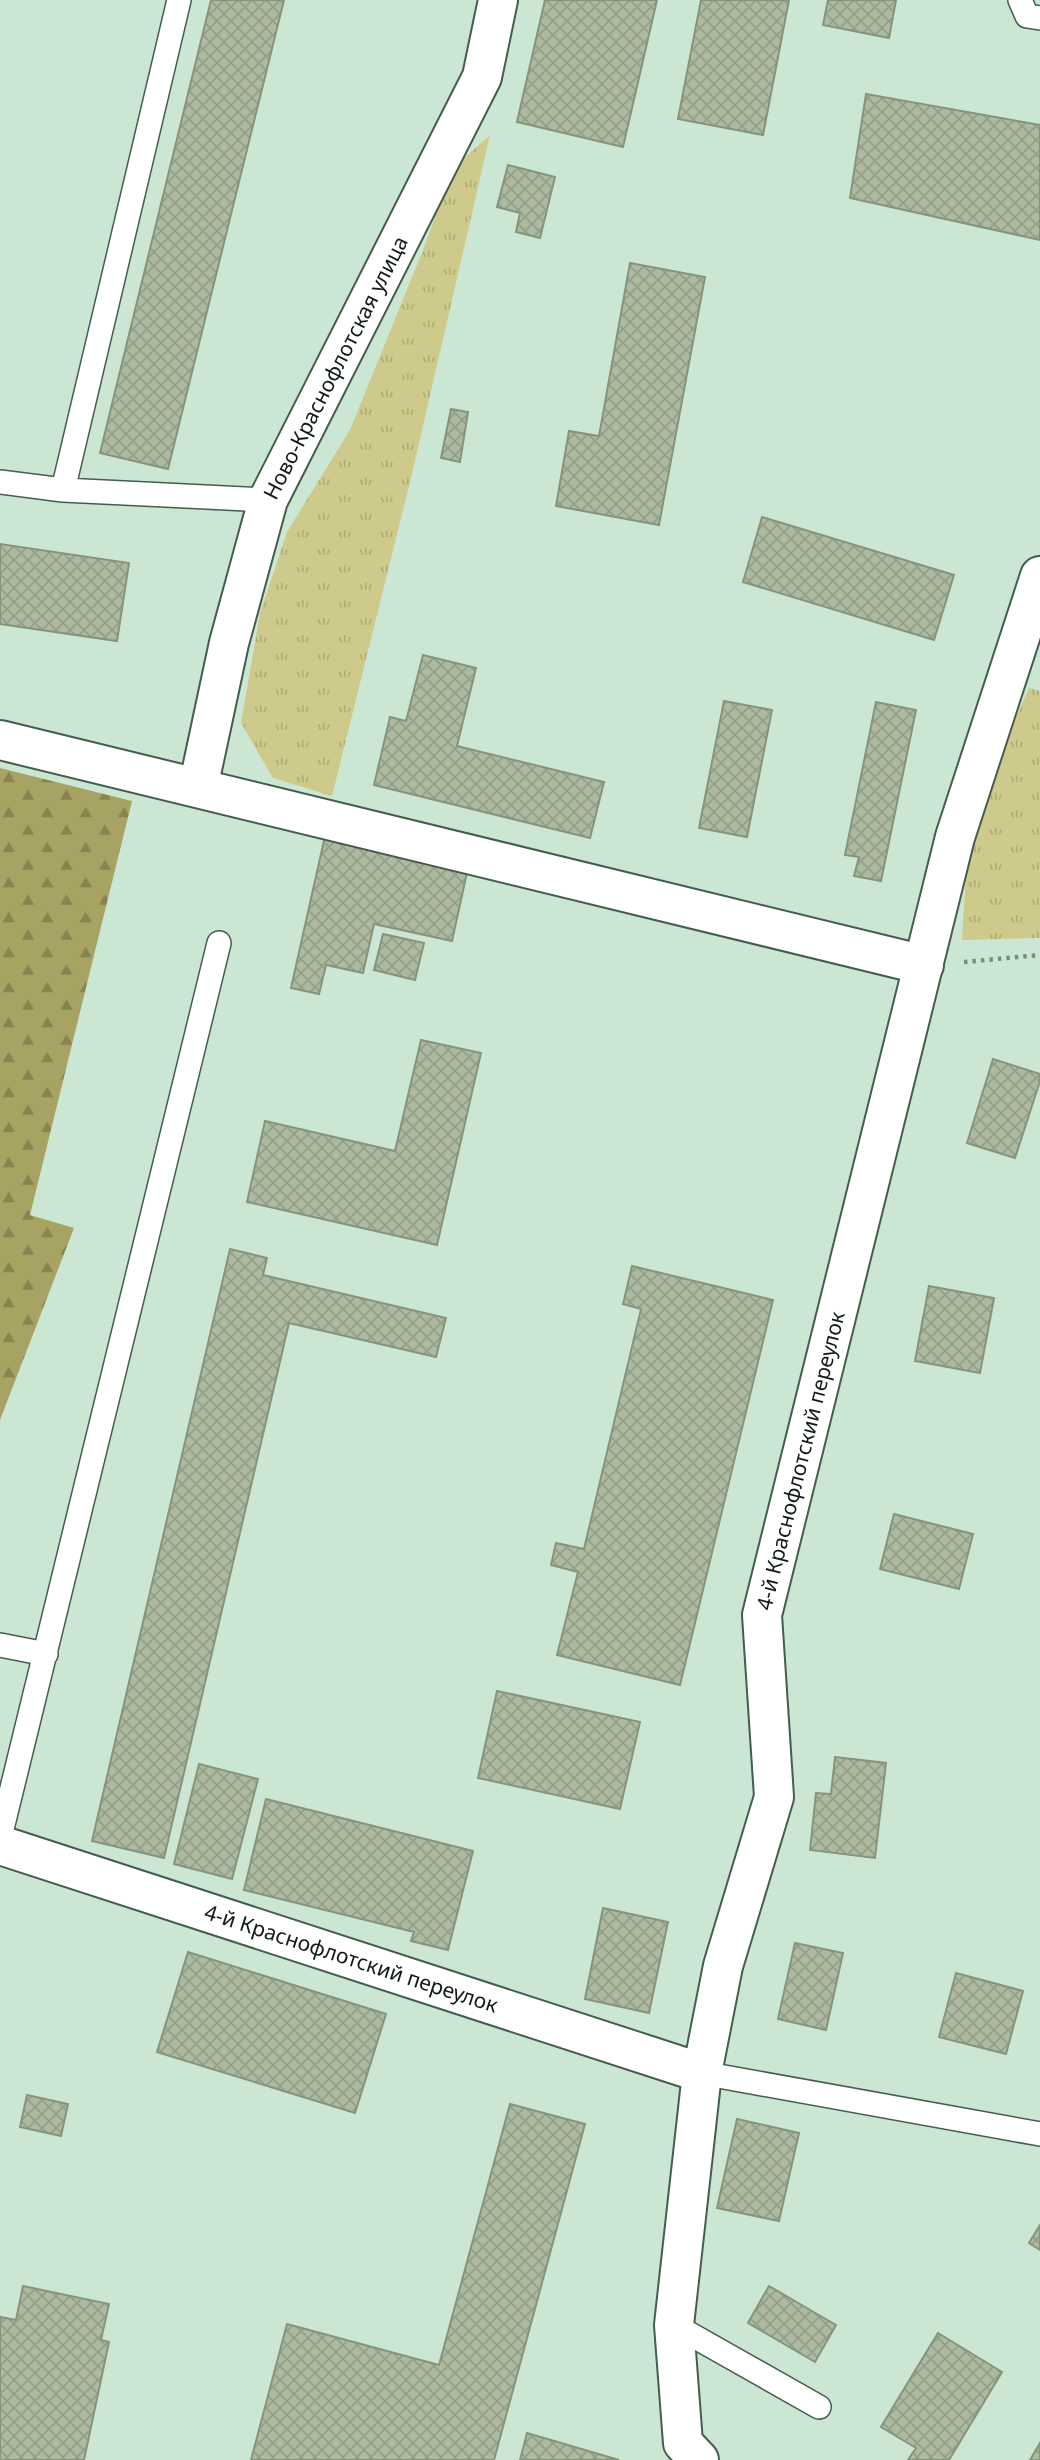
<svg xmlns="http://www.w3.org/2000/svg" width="1040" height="2460" viewBox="0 0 1040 2460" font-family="'Noto Sans',sans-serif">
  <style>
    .grass { fill: url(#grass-tufts) }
    .forest { fill: url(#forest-firs) }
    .building { fill: url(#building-cross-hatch); stroke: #86947b; stroke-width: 2 }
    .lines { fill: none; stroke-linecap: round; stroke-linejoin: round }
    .service-casing { stroke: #455d4d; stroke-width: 26 }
    .minor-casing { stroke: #455d4d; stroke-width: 42 }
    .path { stroke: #798d7f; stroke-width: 4.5; stroke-dasharray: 3.5 5; stroke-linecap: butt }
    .service { stroke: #fff; stroke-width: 23 }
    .minor { stroke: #fff; stroke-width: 38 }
    .labels { text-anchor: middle; stroke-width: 5; stroke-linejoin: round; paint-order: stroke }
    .street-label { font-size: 21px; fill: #111b14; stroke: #fff }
  </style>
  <defs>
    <pattern id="grass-tufts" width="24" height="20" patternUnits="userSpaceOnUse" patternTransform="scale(1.75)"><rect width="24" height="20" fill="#ceca8b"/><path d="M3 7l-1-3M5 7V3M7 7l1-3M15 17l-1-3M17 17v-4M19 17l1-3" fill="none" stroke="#b0ad77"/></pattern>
    <pattern id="forest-firs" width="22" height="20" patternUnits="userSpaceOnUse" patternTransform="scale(1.75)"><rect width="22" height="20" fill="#a7a362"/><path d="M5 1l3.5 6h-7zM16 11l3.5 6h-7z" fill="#878450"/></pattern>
    <pattern id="building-cross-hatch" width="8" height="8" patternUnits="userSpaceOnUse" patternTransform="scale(1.75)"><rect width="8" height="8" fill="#adbaa0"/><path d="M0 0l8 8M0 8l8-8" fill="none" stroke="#949f89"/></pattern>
  </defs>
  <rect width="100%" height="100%" fill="#cbe7d4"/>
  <path class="grass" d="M490,135L411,478L332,796L273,778L241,723L260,613L287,532L350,430L423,250L453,168Z
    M1029,688L1040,691V938L962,940L967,856L1003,746Z"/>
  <path class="forest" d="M0,768L132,801L30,1215L74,1228L0,1420Z"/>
  <path class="building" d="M211,0H284L168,469L100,453Z
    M545,0H657L623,147L517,122Z
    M701,0H789L763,135L678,119Z
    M828,0H896L889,38L823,25Z
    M866,94L1040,125V240L850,198Z
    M508,165L555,177L540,238L516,232L520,213L497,207Z
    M630,263L705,277L659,525L556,506L569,431L599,436Z
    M451,409L468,412L460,462L441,458Z
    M762,517L954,575L934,640L743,582Z
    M0,544L129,563L117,641L0,624Z
    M423,655L476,668L457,746L604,782L590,838L374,785L390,717L406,721Z
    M724,701L772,710L747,837L699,828Z
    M876,702L916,710L881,881L854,876L859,857L845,855Z
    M325,836L468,868L452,941L374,924L363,973L326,965L319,994L291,988Z
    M383,934L424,943L415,980L374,970Z
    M421,1040L481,1053L437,1245L247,1202L265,1121L395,1151Z
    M993,1059L1040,1074V1081L1015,1158L967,1143Z
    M230,1249L267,1258L263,1275L446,1318L436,1357L289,1323L164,1858L92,1841Z
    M632,1266L773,1300L680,1685L557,1655L578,1572L551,1565L556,1543L584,1549L641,1309L623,1304Z
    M929,1286L994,1298L980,1373L915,1361Z
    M894,1514L973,1534L959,1589L880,1569Z
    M497,1691L640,1722L620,1809L478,1778Z
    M835,1757L886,1763L875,1858L810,1850L816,1793L831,1794Z
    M199,1764L258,1779L232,1879L174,1864Z
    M266,1799L473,1851L448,1950L411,1941L414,1932L244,1890Z
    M603,1908L668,1922L649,2013L585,1999Z
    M795,1943L843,1953L826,2030L778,2019Z
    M188,1952L386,2014L355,2113L157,2052Z
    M956,1973L1023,1991L1006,2054L939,2037Z
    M27,2095L68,2104L61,2136L20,2127Z
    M510,2104L585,2124L494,2460H251L287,2324L439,2365Z
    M737,2119L799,2133L779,2221L717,2208Z
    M1040,2225V2250L1029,2243Z
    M23,2286L109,2304L101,2340L109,2342L84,2460H0V2324L1,2317L16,2320Z
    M769,2286L836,2325L815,2362L748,2323Z
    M938,2333L1002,2372L949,2460H908L916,2448L881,2427Z
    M527,2433L619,2460H520Z
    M1040,2443V2460H1030Z"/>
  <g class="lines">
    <g class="service-casing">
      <path id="service" d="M1020,0L1027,16L1040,18
        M0,482L63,490L268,500
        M63,490L179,0
        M0,1645L46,1654
        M0,1837L219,943
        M702,2073L1040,2134
        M674,2325L819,2407"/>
    </g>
    <g class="minor-casing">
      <path id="minor" d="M0,740L924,965
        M198,788L229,643L268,500L482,77L498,0
        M0,1845L702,2073
        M699,2460L683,2443L674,2325L702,2073L723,1966L774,1797L762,1615L955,837L1040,576"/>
    </g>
    <path class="path" d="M964,962L1040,955"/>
    <use href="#service" class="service"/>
    <use href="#minor" class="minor"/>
  </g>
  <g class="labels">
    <g class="street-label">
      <text transform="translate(336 368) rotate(-63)" y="7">Ново-Краснофлотская улица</text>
      <text transform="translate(801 1461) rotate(-76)" y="7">4-й Краснофлотский переулок</text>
      <text transform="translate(351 1959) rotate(18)" y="7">4-й Краснофлотский переулок</text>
    </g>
  </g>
</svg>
